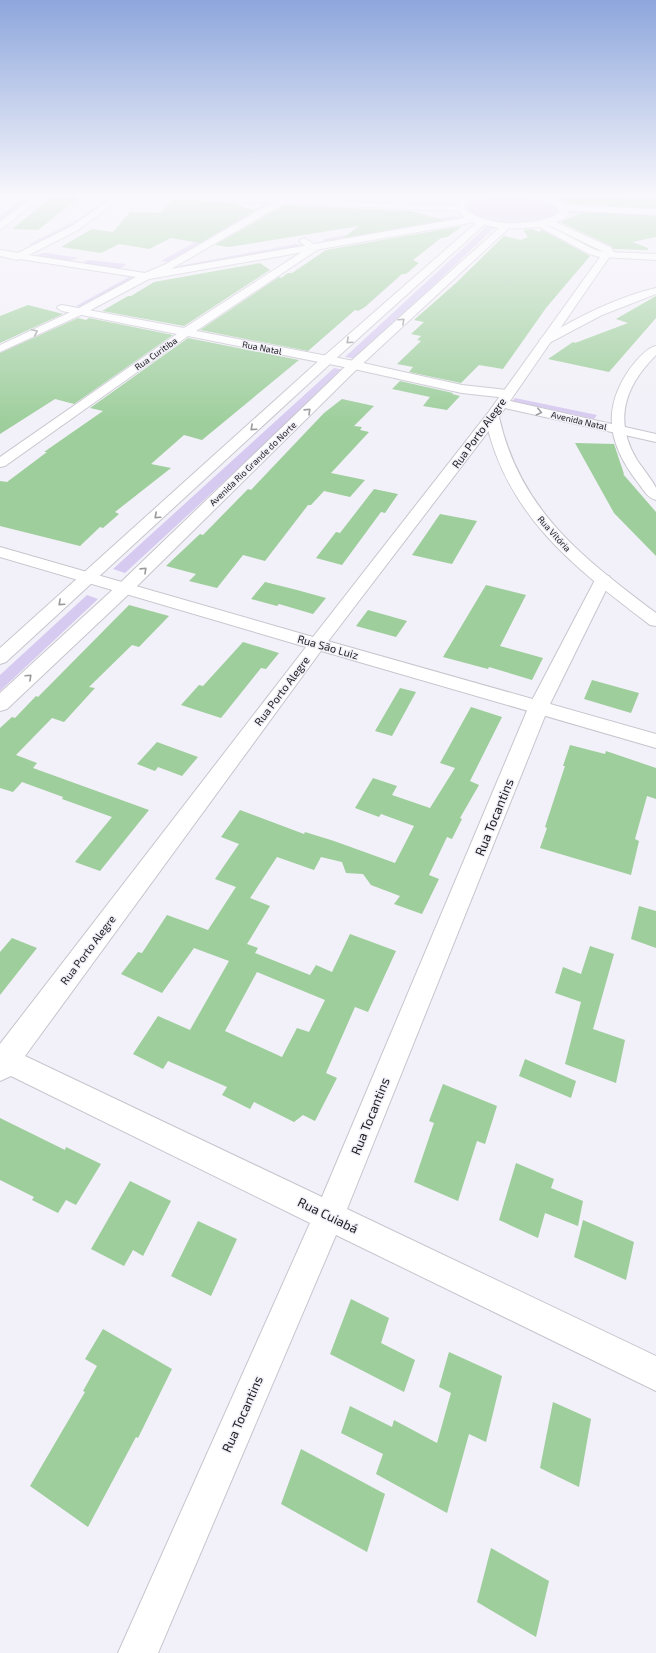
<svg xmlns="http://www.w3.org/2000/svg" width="656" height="1653" viewBox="0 0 656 1653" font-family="'Exo 2',sans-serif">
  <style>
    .built { fill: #e9e4f4 }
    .green { fill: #d6caf0 }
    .building { fill: #9dce9b; fill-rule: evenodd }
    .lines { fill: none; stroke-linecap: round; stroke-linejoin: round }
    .minor-casing { stroke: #c7c5cd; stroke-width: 2 }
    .tertiary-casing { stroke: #c7c5cd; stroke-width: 2 }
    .secondary-casing { stroke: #c7c5cd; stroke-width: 2 }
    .minor { fill: #fff; fill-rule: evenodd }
    .tertiary { fill: #fff; fill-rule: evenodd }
    .secondary { fill: #fff; fill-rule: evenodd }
    .oneway { stroke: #99989a }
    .labels { text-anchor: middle; stroke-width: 3; stroke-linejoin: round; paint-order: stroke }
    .far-street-label { font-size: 9px; fill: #1c1b1e; stroke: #f2f0f8 }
    .street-label { font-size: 11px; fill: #1c1b1e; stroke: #f2f0f8 }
    .near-street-label { font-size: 13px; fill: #1c1b1e; stroke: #f2f0f8 }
  </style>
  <rect width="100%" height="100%" fill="#f2f0f8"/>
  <path class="built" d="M49,195H92L68,213L27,211Z"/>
  <path class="green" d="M28,195H35L0,222V216Z
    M498,196C514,196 548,196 558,210L557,213C542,229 484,225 468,210L467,207L474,201Z
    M109,197H116L68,229L35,245L29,244L79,219Z
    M292,198L367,200L369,202L292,200Z
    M265,204H270L167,262L161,261Z
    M569,210L656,214V217L569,213Z
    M453,216L463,218L326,243L323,241L324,239Z
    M486,227L494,228L356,359L345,357Z
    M296,244L306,246L180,268L179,266Z
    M42,253H47L79,258L69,261L38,256V255Z
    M88,260L125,264V266L118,269L84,264V262Z
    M129,277L135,278L82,308L76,306Z
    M334,368L345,370L125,573L113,569Z
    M515,398L597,415L594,419L512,401Z
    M87,595L98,599L0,691V675Z"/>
  <path class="building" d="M55,195H81L38,230L12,229Z
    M553,195H613L614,198L656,199V208L570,204L553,197Z
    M172,200L232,203L249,209L256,210L200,243L171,238L149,249L119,244L101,253L61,247L92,229L113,232L130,212L160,213Z
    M284,205L411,211L444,220L343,238L359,226L229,247L215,245Z
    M581,213L656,216V237L632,242L648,248V250L614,249L611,246L560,222Z
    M462,226L447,237L441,238L413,260L419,263L406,274H402L365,307L358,311L355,310L308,351L200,330L279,277L281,278L288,273H292L326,250Z
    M532,229L539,232L542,230L590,256L546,308L503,369L479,365L461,383L409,372L413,367L397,364L421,341L417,340L421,336L411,334L424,322L414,320L456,283L504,236L521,240L528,237L523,230Z
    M260,263L270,270L184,326L102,311L128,296H131L154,282Z
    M656,296V318L609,372L548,359L573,342L575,343L628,323L616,319Z
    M28,305L63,314L0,343V316Z
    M78,318L86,320L89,318L173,335L74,404L55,399L0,434V353Z
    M188,338L299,360L202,440L184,435L151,464L171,468L115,512L119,514L103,528L100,527L80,546L0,526V481L7,482L47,452H44L103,411L90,408Z
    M400,381L453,393L452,394L460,396L447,410L423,406L430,397L392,389Z
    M342,399L374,406L354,426L362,427L360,430L369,432L331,473L365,480L350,497L324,491L311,505H308L265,561L243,555L217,588L189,581L196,574L166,566L200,534L203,535L248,489L251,490L324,413Z
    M575,443L614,444L624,474H623L656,512V556L614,513Z
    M374,489L398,494L385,513L381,512L342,565L316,558L336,532L340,533Z
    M440,514L477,521L452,564L412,555Z
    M265,582L297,590L326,598L313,614L279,604L277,606L251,599Z
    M486,585L526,595L500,646L543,658L532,680L489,667L488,669L443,657Z
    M129,605L169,616L139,647L132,645L89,687L95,688L64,722L52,718L16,755L37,763L33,768L149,810L100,871L75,862L112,817L62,799L63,797L22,782L13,792L0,788V728L12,717L15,718L36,696L38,697Z
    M368,610L407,621L396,637L356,626Z
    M243,642L279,653L266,669L261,668L221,718L181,705L199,685L203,686Z
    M592,680L639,693L631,713L584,699Z
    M400,688L416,692L392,736L375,731Z
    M471,707L502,717L470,781L479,785L460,818L462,819L452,839L447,837L429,875L439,879L422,914L394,904L400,896L371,885L363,874L346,873L342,862L321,857L314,870L277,857L250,898L270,906L247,944L258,948L255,953L310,975L316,965L332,972L350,934L396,951L368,1012L355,1007L326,1073L337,1078L315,1121L303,1115L294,1122L254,1102L250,1109L222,1095L227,1087L168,1061L163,1069L133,1054L158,1016L190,1030L229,961L194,948L162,993L121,974L138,952L142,953L167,915L208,930L236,887L215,879L239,844L221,837L240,810L304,834L305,832L334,841L395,863L414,826L381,814L379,817L355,808L373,778L397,786L392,795L430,808L455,768L440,763ZM257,972L325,1000L309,1032L297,1028L282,1057L225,1031Z
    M157,742L198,757L182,776L158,767L155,771L137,764Z
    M570,745L605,754L606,751L656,768V799L647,796L635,839L639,841L631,875L540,848L547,828L545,827L565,766H563Z
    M639,906L656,911V948L631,939Z
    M12,938L37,948L0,995V952Z
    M590,946L614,954L593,1029L625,1040L616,1083L565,1064L581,1002L555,993L563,967L581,974Z
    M525,1059L576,1081L571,1098L519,1076Z
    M443,1084L497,1106L485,1144L477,1141L458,1201L414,1182L434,1123L429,1121Z
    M0,1118L65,1150L66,1147L101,1164L76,1205L66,1200L58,1213L32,1200L34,1197L0,1180Z
    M516,1163L554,1179L551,1188L583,1201L578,1226L545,1213L538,1238L499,1220Z
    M130,1181L171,1201L143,1256L133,1250L124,1266L91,1249Z
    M583,1220L634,1242L626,1280L574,1257Z
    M198,1221L237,1239L211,1296L171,1276Z
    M351,1299L389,1318L381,1343L415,1360L404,1392L330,1354Z
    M103,1329L172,1369L138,1438L136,1437L88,1527L30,1486L85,1392L83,1391L97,1366L85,1359Z
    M449,1352L502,1376L486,1442L469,1434L447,1513L376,1474L383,1454L341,1433L350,1406L392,1427L394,1420L437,1443L451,1393L439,1387Z
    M553,1402L591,1419L579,1487L540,1468Z
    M301,1449L385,1494L367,1552L281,1504Z
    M491,1548L549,1581L536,1637L477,1602Z"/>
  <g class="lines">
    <g class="minor-casing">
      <path id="minor" d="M379,195H387L384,202H378L377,200Z
        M304,238L317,246L319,248L317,250L196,331L354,361L462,385L507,390L511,391L513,394L511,397L507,398L462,393L354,369L188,336L5,466L0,467V457L177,334L62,311L57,308L58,306L62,305L184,328L308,248L299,241Z
        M606,252L656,254V260L603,257L601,255L603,253Z
        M656,288V294L602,315L549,343H541L539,341C544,335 553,331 560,328C590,311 622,296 656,288Z
        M656,346V355C625,386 613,420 637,460C641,466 655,484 656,488C656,492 656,497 656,500C648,498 644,491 639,484C609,446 601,411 629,370C635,362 646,348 656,346Z
        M492,413L497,414L499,417L497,420L323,648L25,1056L322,1197L529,706L595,580L597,576L603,575L609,576L611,580L549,706L347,1209L656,1356V1391L336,1235L158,1653H118L310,1223L11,1076L0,1081V1044L306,647L0,557V547L313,637L487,414Z"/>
    </g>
    <g class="tertiary-casing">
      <path id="tertiary" d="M36,195H45L3,228L0,229V222Z
        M116,195H126L78,230L29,255L145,273L166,264L277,200L282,195L290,196L283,204L171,269L475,216L479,219L475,222L149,279L83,314L0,352V345L75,310L136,277L20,259L17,260L0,256V250L18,253L72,226Z
        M563,205L656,209V215L560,210L559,208L560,206Z
        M549,219L610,247L615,253L610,256L510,401L656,434V442L505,408L499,417C520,511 583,558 656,613V626L650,625C574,567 506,516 485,417L600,257L589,254L534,224L535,222H541L595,250L604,252L546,224L545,222L546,220Z
        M317,638L656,734V748L311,648L308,644L311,640Z"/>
    </g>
    <g class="secondary-casing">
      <path id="secondary" d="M125,195H189L456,206C461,194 481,195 492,195L491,197L473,201L464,206V208C486,228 535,227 560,213C557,199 532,199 521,197L520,195C536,195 565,194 569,214C557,227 526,229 509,228L358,368L131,592L7,709L0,711V693L119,584L350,362L499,228L484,225L331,363L6,662L0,664V648L323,357L476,223L465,218L458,211L129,197Z"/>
    </g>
    <use href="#minor" class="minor"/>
    <use href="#tertiary" class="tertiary"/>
    <use href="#secondary" class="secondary"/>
  </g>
  <defs><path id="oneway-chevron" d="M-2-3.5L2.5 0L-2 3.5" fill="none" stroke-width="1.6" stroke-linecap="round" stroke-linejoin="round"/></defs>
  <g class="oneway">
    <use href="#oneway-chevron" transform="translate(402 321) rotate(-43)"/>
    <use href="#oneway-chevron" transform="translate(35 332) rotate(-25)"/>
    <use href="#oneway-chevron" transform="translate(349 341) rotate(138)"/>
    <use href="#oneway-chevron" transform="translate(308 411) rotate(-44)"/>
    <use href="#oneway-chevron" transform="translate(539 412) rotate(13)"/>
    <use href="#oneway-chevron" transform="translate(253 428) rotate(138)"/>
    <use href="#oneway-chevron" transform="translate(157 516) rotate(138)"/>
    <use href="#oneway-chevron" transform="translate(144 570) rotate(-44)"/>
    <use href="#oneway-chevron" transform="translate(61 603) rotate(138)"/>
    <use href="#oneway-chevron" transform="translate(29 677) rotate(-43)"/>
  </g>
  <linearGradient id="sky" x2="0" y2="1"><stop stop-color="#8da6dc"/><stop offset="0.46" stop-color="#f9f8fc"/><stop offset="1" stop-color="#f9f8fc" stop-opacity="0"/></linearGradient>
  <rect width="656" height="426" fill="url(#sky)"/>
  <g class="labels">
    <g class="far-street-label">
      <text transform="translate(262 348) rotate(11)" y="3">Rua Natal</text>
      <text transform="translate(156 354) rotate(-35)" y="3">Rua Curitiba</text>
      <text transform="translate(579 421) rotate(13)" y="3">Avenida Natal</text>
      <text transform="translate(253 464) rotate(-44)" y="3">Avenida Rio Grande do Norte</text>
      <text transform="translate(554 534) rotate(48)" y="3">Rua Vitória</text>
    </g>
    <g class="street-label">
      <text transform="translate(479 433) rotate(-54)" y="4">Rua Porto Alegre</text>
      <text transform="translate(328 647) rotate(16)" y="4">Rua São Luiz</text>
      <text transform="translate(282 691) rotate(-53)" y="4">Rua Porto Alegre</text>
      <text transform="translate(88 950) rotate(-53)" y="4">Rua Porto Alegre</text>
    </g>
    <g class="near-street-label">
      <text transform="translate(494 817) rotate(-68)" y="5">Rua Tocantins</text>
      <text transform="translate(370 1116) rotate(-68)" y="5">Rua Tocantins</text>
      <text transform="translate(328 1215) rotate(26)" y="5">Rua Cuiabá</text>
      <text transform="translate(242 1414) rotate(-66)" y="5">Rua Tocantins</text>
    </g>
  </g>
</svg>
